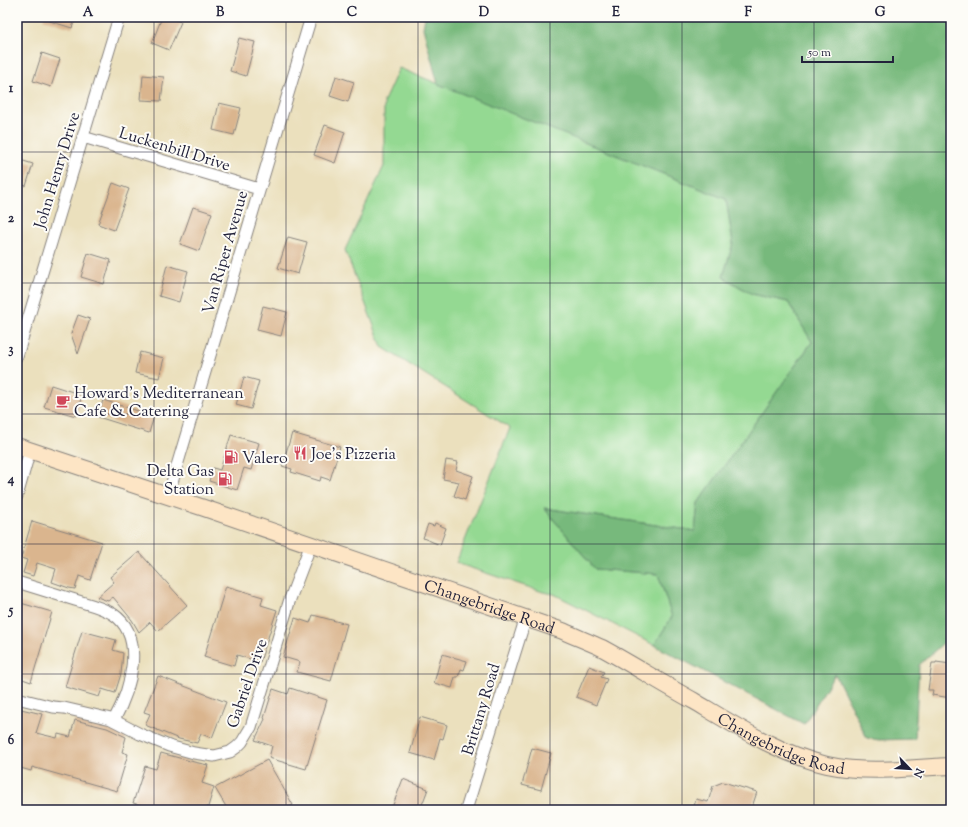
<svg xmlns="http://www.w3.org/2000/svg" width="968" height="827" viewBox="0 0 968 827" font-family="'Sorts Mill Goudy',serif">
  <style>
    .green { fill: #94d992; stroke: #5b7e66 }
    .forest { fill: #77b97c; stroke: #4c6e5c }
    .building { fill: #dab58e }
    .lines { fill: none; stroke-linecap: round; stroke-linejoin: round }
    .street-casing { stroke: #86817c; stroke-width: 13 }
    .secondary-casing { stroke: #86817c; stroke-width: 18 }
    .street { stroke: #fff; stroke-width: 11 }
    .secondary { stroke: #fde5c5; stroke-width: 16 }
    .grid { fill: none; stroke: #22223b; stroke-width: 1; stroke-opacity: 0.55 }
    .labels { text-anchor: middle; stroke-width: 4; stroke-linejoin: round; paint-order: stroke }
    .street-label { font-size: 16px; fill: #22223b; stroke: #fdfcf7 }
    .poi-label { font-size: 16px; fill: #22223b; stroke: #fdfcf7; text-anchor: start }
    .neatline { fill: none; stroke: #22223b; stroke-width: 1.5 }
    .grid-label { font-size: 13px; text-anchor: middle; font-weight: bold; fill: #22223b }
  </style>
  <rect width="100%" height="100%" fill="#fdfcf7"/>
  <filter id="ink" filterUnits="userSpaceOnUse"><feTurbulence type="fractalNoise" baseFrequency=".025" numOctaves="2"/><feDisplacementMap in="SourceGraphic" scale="8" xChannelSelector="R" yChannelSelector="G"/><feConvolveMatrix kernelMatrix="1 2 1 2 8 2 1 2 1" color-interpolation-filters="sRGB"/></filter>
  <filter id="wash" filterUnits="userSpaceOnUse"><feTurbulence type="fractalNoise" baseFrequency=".012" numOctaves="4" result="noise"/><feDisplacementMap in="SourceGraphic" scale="16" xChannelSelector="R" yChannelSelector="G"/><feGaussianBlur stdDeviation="0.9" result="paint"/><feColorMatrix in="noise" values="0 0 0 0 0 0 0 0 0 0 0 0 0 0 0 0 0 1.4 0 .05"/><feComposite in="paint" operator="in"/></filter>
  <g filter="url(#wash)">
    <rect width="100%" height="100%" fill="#ebe0bd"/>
    <path class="green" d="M399,68L726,199L733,243L723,277L752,294L788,302L812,342L698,503L695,531L544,508L595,569L658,574L672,617L654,645L554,594L543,592L456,563L510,428L382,347L345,250L384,166V101Z"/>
    <path class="forest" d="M425,17H951V636L919,665L915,739L879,740L867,738L835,674L804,724L654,645L672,617L658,574L595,569L544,508L695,531L698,503L812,342L788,302L752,294L723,277L733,243L726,199L438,84L423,28Z"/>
    <g id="blocks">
      <path class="building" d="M44,17H76L72,28L43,19Z
        M162,17H169L181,22L169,50L152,43Z
        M239,38L255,42L246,76L230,71Z
        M42,53L60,59L51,87L33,81Z
        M143,75L164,77L161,101L141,100Z
        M336,76L354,82L348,102L330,96Z
        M219,103L241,108L234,135L213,130Z
        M325,125L345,132L335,163L314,155Z
        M17,159L33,164L26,186L17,183Z
        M113,183L129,189L114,230L98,224Z
        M193,207L212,213L199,251L180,244Z
        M288,237L307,242L298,274L278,268Z
        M88,253L111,260L104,284L81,277Z
        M167,265L188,271L179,302L159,296Z
        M263,306L287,312L281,336L257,330Z
        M78,315L90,319L78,354L71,334Z
        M140,352L164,358L159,378L135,373Z
        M244,377L259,381L251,409L236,405Z
        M51,385L82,395L76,416L44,407Z
        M103,400L154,416L149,433L98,417Z
        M292,433L340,447L330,480L321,477L320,481L291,472L292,469L282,466Z
        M231,435L259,443L251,470L244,468L237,490L209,481L213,468L220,470Z
        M446,460L458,462L456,470L473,476L465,500L454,496L459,482L443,479Z
        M32,521L102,542L90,580L79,576L75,589L69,588L52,582L56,569L37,563L33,576L23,573L27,560L21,558Z
        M435,523L446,528L440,545L423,538L428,524L434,526Z
        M139,552L187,605L158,631L150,622L139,632L132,620L113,597L108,601L97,597L114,582L110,577Z
        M226,586L263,597L261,605L277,610L260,662L237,655L234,666L204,657Z
        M17,602L52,612L31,682L17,677Z
        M313,615L347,624L331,681L297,672L300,662L283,657L295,618L310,623Z
        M82,631L116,640L113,650L123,653L121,674L115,693L102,689L99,697L65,687Z
        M442,654L467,661L464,670L461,669L458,677H455L452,688L434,683Z
        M936,662L951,664V698L932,695L933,690H928L932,663H936Z
        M589,666L604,672L601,677L607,679L596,705L576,697Z
        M158,676L226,702L212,738L201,734L197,743L179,739L145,725L150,714L144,712Z
        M290,688L327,700L306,769L269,758L272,746L255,740L265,719L264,718L273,689L288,694Z
        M17,708L42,714L36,733L57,738L58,734L70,737L75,720L107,728L126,737L122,752L128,754L117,791L32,767L31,771L17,767Z
        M420,717L447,725L443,739L440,738L434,760L410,753Z
        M532,748L551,753L541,790L522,785Z
        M161,753L194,762L208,765L202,783L214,787L207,810H157L133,803L145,766L156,769Z
        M267,760L293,805L284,810H228L215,788Z
        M403,779L428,789L420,810H391Z
        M723,782L757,792L751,810H693L696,799L708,802L713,786Z"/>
    </g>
  </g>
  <g filter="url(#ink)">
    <use href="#blocks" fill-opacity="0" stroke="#86817c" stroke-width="1"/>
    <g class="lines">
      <g class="street-casing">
        <path id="street" d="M83,137L259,189
          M17,356L119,17
          M17,496L30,450
          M168,496L311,17
          M17,582C36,588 56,594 75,600C88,604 102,607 113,614C147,637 130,691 114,720
          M17,698L53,707L64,708L111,719L140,734L169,746L194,753L214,756L230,752L237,747L242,742L251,727L290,599L311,544
          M466,810L526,617"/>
      </g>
      <g class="secondary-casing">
        <g id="secondary">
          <path id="s1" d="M17,446L204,508L563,631C576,637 589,642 602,648C633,665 663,684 694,701C736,726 779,754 827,765C868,774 910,768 951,766"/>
        </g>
      </g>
      <use href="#street" class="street"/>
      <use href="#secondary" class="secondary"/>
    </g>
  </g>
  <path class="grid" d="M154,17V810M286,17V810M418,17V810M550,17V810M682,17V810M814,17V810M17,152H951M17,283H951M17,414H951M17,544H951M17,674H951"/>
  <defs>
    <g id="cafe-bare" transform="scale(1.08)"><path d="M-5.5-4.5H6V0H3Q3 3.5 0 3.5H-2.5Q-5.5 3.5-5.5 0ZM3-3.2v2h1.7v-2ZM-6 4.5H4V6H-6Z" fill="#d1495b" stroke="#fdfcf7" stroke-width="2.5" paint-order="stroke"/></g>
    <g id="restaurant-bare" transform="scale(1.08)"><path d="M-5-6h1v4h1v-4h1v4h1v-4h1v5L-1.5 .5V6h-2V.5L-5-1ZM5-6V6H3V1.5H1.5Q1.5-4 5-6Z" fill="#d1495b" stroke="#fdfcf7" stroke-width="2.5" paint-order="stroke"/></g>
    <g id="fuel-bare" transform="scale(1.08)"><path d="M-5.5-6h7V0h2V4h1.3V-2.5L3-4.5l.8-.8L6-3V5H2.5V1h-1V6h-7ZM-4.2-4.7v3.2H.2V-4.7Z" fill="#d1495b" stroke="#fdfcf7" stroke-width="2.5" paint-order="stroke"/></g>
  </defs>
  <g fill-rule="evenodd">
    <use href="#cafe-bare" x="63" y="401"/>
    <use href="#restaurant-bare" x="300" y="453"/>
    <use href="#fuel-bare" x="231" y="457"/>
    <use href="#fuel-bare" x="225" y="479"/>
  </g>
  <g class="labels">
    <g class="street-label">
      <text transform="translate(175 148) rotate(17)" y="6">Luckenbill Drive</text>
      <text transform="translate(56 170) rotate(-73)" y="6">John Henry Drive</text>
      <text transform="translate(224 252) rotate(-74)" y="6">Van Riper Avenue</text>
      <text dy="6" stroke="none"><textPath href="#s1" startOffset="499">Changebridge Road</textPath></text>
      <text transform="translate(246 683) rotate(-71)" y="6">Gabriel Drive</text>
      <text transform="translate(480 709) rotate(-73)" y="6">Brittany Road</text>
      <text dy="6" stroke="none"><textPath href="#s1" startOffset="823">Changebridge Road</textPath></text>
    </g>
    <g class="poi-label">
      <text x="74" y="398">Howard's Mediterranean<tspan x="74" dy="18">Cafe &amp; Catering</tspan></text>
      <text x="311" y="459">Joe's Pizzeria</text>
      <text x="242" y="463">Valero</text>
      <text x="214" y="476" text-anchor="end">Delta Gas<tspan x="214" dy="18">Station</tspan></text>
    </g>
  </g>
  <rect width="968" height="827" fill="none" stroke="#fdfcf7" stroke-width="44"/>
  <g transform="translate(910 769) rotate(115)" stroke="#fdfcf7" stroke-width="3" paint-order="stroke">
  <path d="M0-3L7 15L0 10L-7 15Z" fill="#22223b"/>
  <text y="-6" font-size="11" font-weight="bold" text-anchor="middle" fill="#22223b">N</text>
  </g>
  <path d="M802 56v6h91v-6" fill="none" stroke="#22223b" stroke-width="2"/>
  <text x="808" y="56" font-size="12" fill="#22223b" stroke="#fdfcf7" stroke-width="3" paint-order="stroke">50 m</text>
  <rect x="22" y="22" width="924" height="783" class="neatline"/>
  <g class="grid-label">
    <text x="88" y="16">A</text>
    <text x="220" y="16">B</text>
    <text x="352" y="16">C</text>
    <text x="484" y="16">D</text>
    <text x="616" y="16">E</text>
    <text x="748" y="16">F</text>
    <text x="880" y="16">G</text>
    <text x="11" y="92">1</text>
    <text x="11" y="222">2</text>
    <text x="11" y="353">3</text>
    <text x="11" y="483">4</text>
    <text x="11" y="614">5</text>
    <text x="11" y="744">6</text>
  </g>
</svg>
